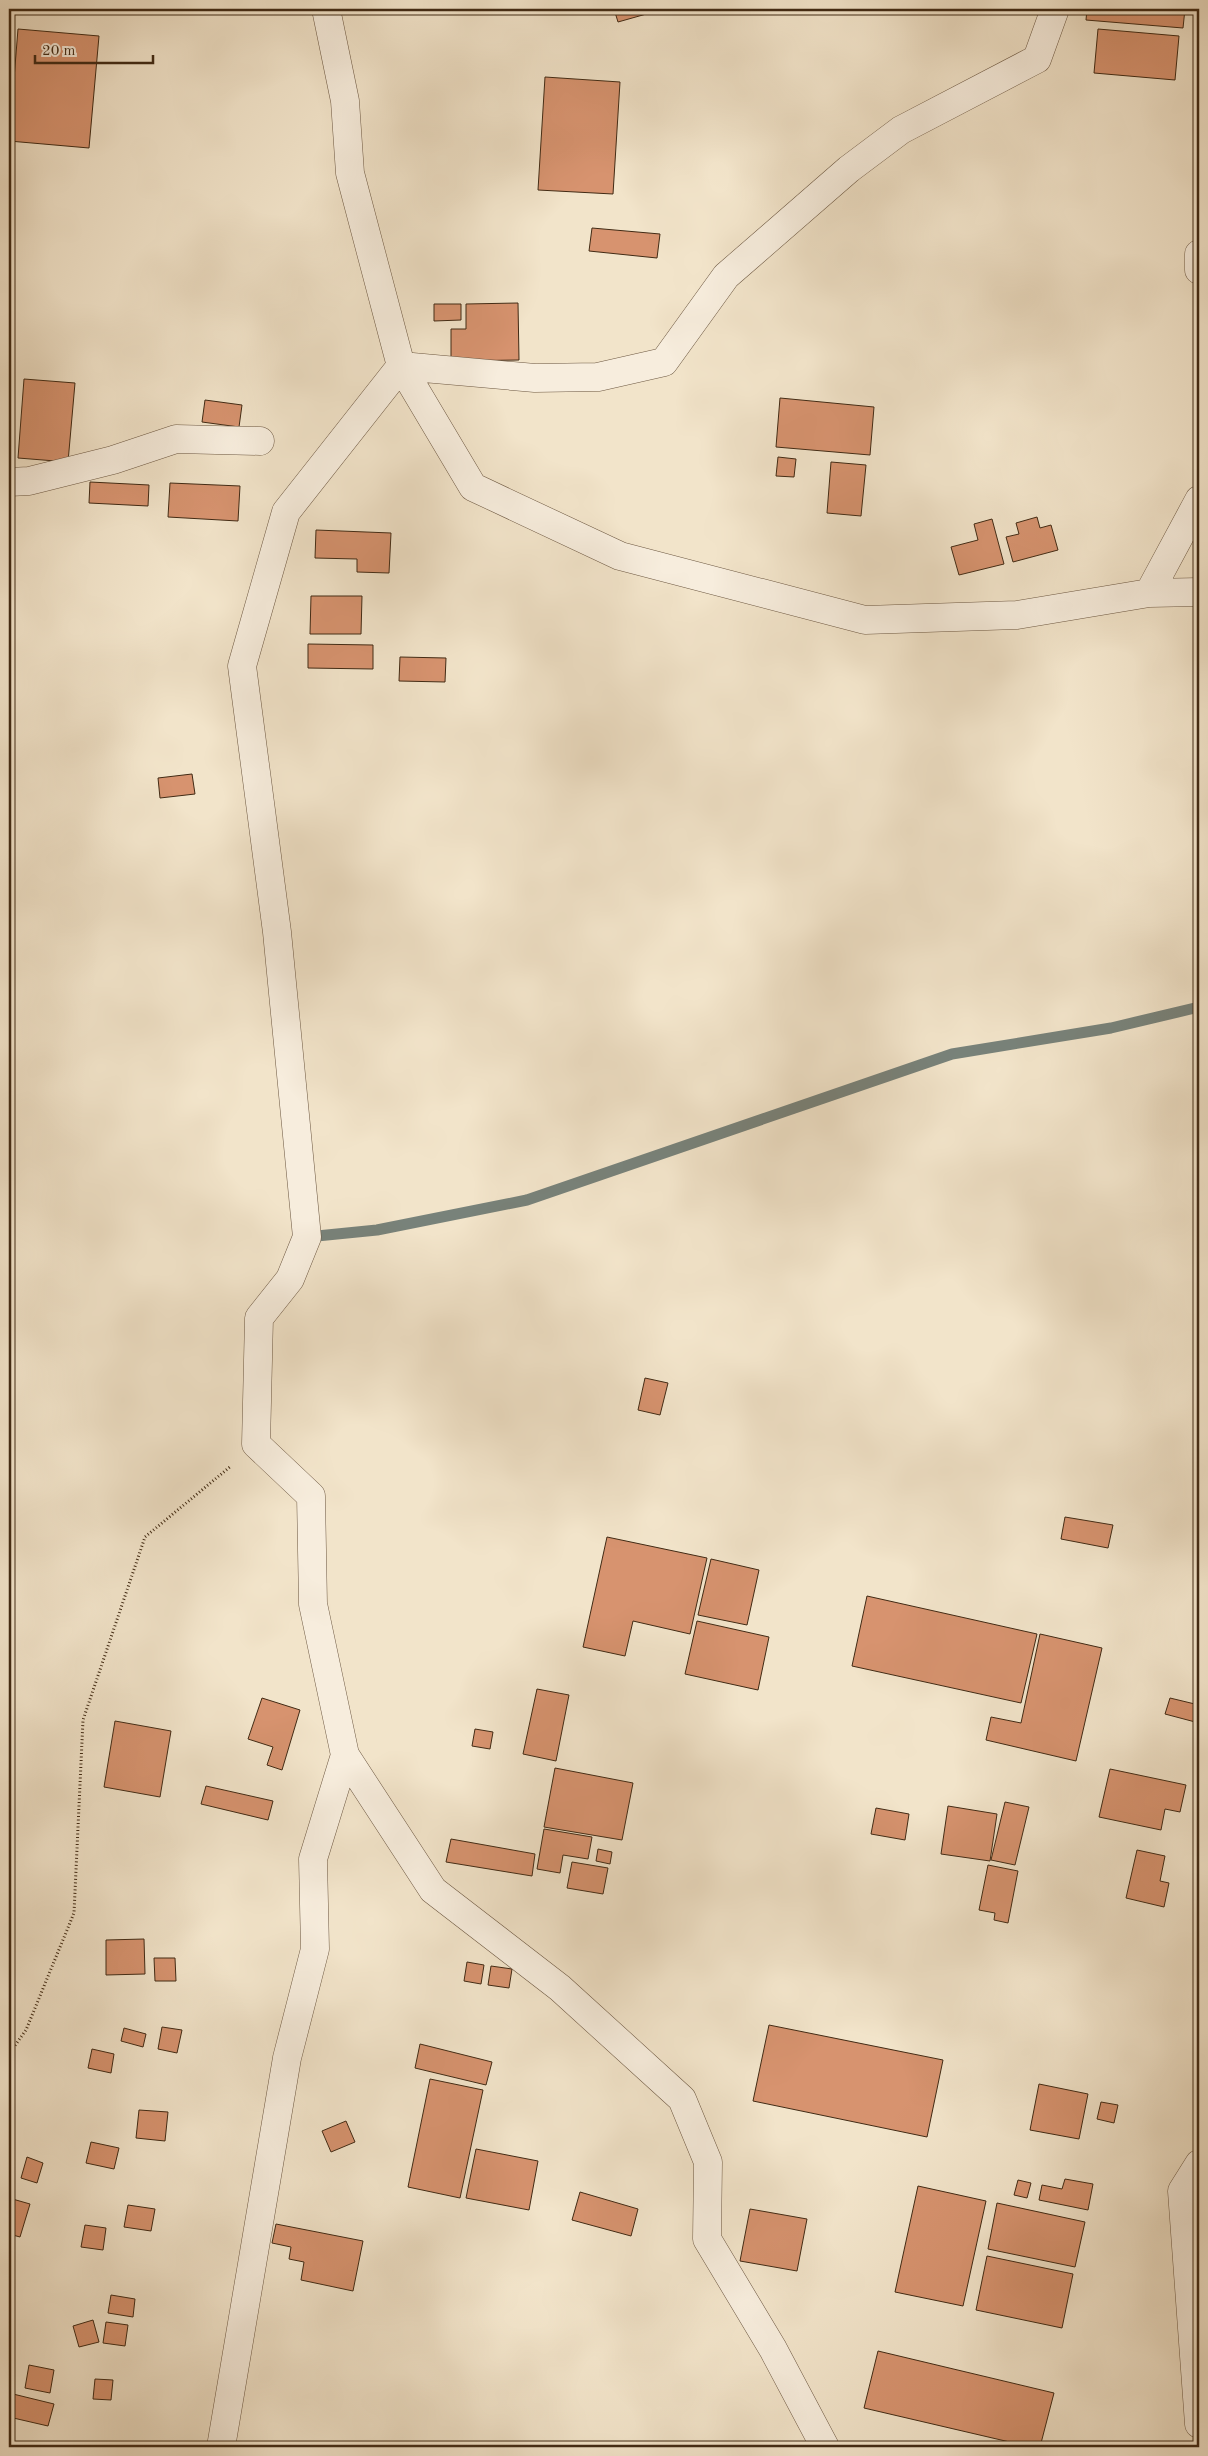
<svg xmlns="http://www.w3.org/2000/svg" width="1208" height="2456" viewBox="0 0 1208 2456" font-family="'Old Standard TT',serif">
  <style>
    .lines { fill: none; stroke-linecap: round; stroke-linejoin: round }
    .stream { stroke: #78827a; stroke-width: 11 }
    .building { fill: #d7936f; stroke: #412a14 }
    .minor-casing { stroke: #6d5842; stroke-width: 29 }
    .path { stroke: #412a14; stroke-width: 3; stroke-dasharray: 1 2.5; stroke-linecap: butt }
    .minor { stroke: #f7eddd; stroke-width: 28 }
  </style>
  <rect width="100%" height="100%" fill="#f2e4ca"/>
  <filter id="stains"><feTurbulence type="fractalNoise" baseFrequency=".004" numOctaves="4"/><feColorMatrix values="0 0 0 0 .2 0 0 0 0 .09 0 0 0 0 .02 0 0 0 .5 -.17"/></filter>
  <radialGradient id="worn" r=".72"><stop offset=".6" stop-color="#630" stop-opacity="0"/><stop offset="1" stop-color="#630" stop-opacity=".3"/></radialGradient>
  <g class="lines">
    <path class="stream" d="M307,1237L377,1230L527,1200L952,1054L1111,1028L1199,1007"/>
  </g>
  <path class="building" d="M614,9H664L618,22Z
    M1087,9H1185L1183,28L1086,20Z
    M18,29L99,36L89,148L9,141Z
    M1098,29L1179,36L1175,80L1094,73Z
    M545,77L620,82L613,194L538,190Z
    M592,228L660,234L657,258L589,251Z
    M518,303L519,360L451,361V329H466V304Z
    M434,304H461V320L434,321Z
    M24,379L75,383L68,462L18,458Z
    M780,398L874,407L870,455L776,447Z
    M205,400L242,405L239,427L202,422Z
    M778,457L796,459L794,477L776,476Z
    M831,462L866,465L861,516L827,513Z
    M90,482L149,485L148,506L89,503Z
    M170,483L240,486L238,521L168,517Z
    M1037,517L1040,528L1051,525L1058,550L1013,562L1006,537L1019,534L1016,523Z
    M992,519L1004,564L959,575L951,547L978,540L974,524Z
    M316,530L391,533L389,573L357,572V559L315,558Z
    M311,596H362L361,634H310Z
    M308,644L373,645V669L308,668Z
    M400,657L446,658L445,682L399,681Z
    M192,774L195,794L160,798L158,778Z
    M645,1378L668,1383L660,1415L638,1410Z
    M1065,1517L1113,1525L1108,1548L1061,1539Z
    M607,1537L707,1558L690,1634L633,1621L625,1656L583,1647Z
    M711,1559L759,1570L747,1625L698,1615Z
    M867,1596L1037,1634L1021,1703L852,1666Z
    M697,1621L769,1637L758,1690L685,1674Z
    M1040,1634L1102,1648L1076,1761L986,1740L991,1717L1021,1723Z
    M537,1689L569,1695L556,1761L523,1754Z
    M262,1698L300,1710L282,1770L267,1765L273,1747L248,1739Z
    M1170,1698L1199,1705V1723L1165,1714Z
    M115,1721L171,1731L160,1797L104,1787Z
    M475,1729L493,1732L490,1749L472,1746Z
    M555,1768L633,1783L622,1840L544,1827Z
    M1110,1769L1186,1785L1180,1812L1165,1809L1161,1830L1099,1817Z
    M206,1786L273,1801L268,1820L201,1804Z
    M1005,1802L1029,1807L1015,1865L991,1860Z
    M948,1806L997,1814L990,1861L941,1854Z
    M876,1808L909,1814L905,1840L871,1834Z
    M544,1829L592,1837L588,1859L563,1855L560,1873L537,1869Z
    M451,1839L535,1854L532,1876L446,1862Z
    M598,1849L612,1852L610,1864L596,1861Z
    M1137,1850L1165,1856L1160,1881L1169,1883L1164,1907L1126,1898Z
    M572,1862L608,1868L603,1894L567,1888Z
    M988,1865L1018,1871L1008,1923L994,1920L995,1913L979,1910Z
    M144,1939L145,1974L106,1975V1940Z
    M154,1958H175L176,1981H155Z
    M467,1962L484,1965L481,1984L464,1981Z
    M491,1966L512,1969L509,1988L488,1985Z
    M769,2025L943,2060L927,2137L753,2101Z
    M162,2027L182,2030L177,2053L158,2049Z
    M124,2028L146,2034L143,2047L121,2041Z
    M420,2044L492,2062L486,2085L415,2068Z
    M92,2049L114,2054L111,2073L88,2068Z
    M430,2079L483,2090L460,2198L408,2187Z
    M1039,2084L1088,2094L1079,2139L1030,2130Z
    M1101,2102L1118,2105L1114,2123L1097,2119Z
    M139,2110L168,2112L165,2141L136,2138Z
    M346,2121L355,2142L331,2152L322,2131Z
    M91,2142L119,2148L114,2169L86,2163Z
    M476,2149L538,2161L529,2210L466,2198Z
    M27,2157L43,2163L37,2183L21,2178Z
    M1065,2179L1093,2184L1088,2210L1039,2200L1042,2185L1062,2189Z
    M1018,2180L1031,2183L1027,2198L1014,2195Z
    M918,2186L986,2201L963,2306L895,2292Z
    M580,2192L638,2209L631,2236L572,2220Z
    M9,2198L30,2204L20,2237L9,2234Z
    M997,2203L1085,2222L1075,2267L988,2249Z
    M128,2205L155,2209L151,2231L124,2227Z
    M750,2209L807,2219L797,2271L740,2261Z
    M276,2224L363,2241L353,2291L301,2280L304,2262L289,2259L291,2247L272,2243Z
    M85,2225L106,2228L103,2250L81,2247Z
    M987,2256L1073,2274L1062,2328L976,2310Z
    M111,2295L135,2299L133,2317L108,2313Z
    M93,2320L99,2342L79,2347L73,2326Z
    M106,2322L128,2325L125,2346L103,2343Z
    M878,2351L1054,2393L1040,2447H1031L864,2408Z
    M29,2365L54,2370L50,2393L25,2388Z
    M95,2379L113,2380L111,2400L93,2399Z
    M9,2393L54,2404L48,2426L9,2417Z"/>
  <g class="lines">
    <g class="minor-casing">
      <path id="minor" d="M326,9L345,101L350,173L401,366L473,487L620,556L865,620L1017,615L1149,593L1199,592
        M1199,254V270
        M401,366L286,512L242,666L277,932L307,1237L290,1279L259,1318L256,1444L311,1496L313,1604L345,1755L433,1890L560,1988L682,2099L708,2162L707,2239L773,2349L825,2447
        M401,366L535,378L598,377L664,362L726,276L849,169L901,130L1037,59L1055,9
        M9,482L29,481L113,460L176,439L260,441
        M1149,593L1199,500
        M1199,2164L1182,2191L1199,2424
        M221,2447L287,2058L315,1949L313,1859L345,1755"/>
    </g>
    <path class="path" d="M9,2054L26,2030L74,1913L83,1720L145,1537L231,1466"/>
    <use href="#minor" class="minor"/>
  </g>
  <rect width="1208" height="2456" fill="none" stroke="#f2e4ca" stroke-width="30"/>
  <rect x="10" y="10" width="1188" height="2436" fill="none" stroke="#412a14" stroke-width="2.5"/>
  <rect x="15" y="15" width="1178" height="2426" fill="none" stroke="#412a14"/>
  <path d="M35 55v8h118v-8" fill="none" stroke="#412a14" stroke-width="2.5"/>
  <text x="42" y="55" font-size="15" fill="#412a14" stroke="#f7eddd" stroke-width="4" paint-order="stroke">20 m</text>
  <rect width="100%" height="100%" filter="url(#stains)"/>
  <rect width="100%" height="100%" fill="url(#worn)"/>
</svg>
